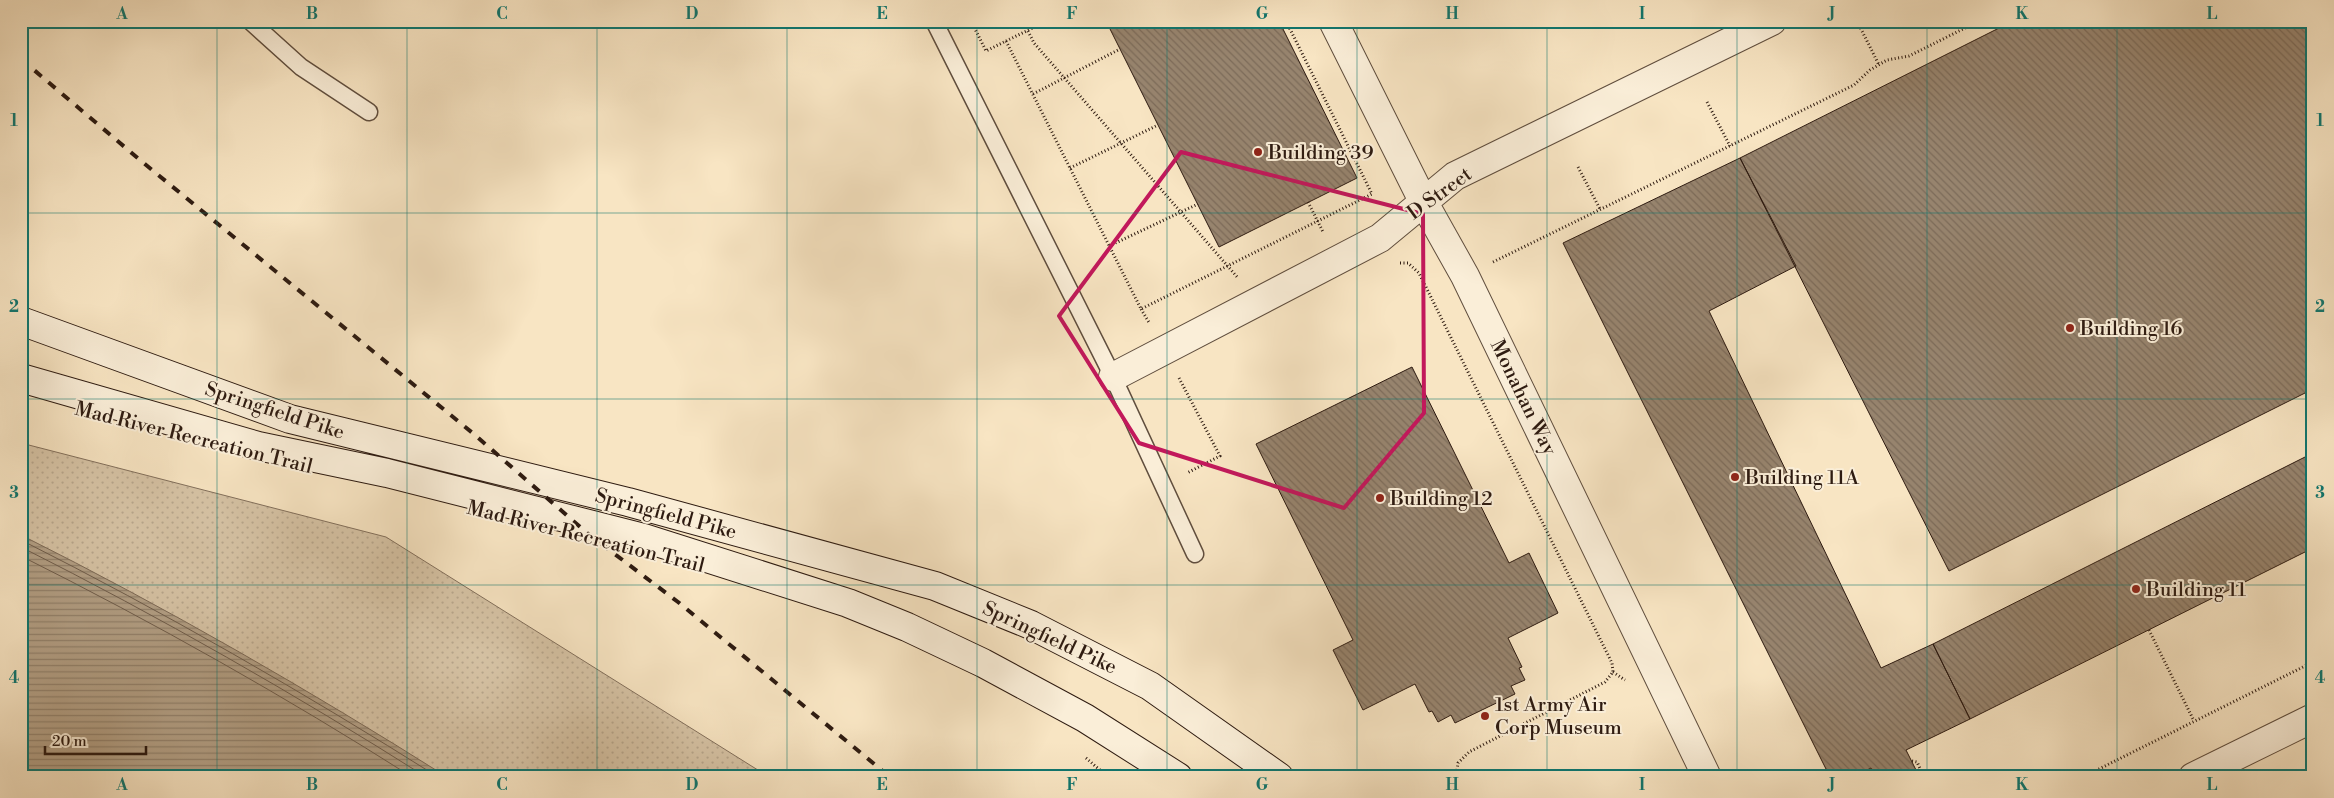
<svg xmlns="http://www.w3.org/2000/svg" width="2334" height="798" viewBox="0 0 2334 798" font-family="'Libre Bodoni',serif">
  <style>
    .grass { fill: url(#grass-dots); stroke: #826f5b }
    .water { fill: url(#water-rules); stroke: #7e6b57 }
    .lines { fill: none; stroke-linecap: round; stroke-linejoin: round }
    .shore { stroke: #705e4c; stroke-width: 1 }
    .building { fill: url(#building-back-hatch); stroke: #2e1b11 }
    .service-casing { stroke: #604e3e; stroke-width: 19 }
    .minor-casing { stroke: #604e3e; stroke-width: 30 }
    .secondary-casing { stroke: #2e1b11; stroke-width: 30 }
    .path { stroke: #2e1b11; stroke-width: 3; stroke-dasharray: 1 2.5; stroke-linecap: butt }
    .service { stroke: #faeed8; stroke-width: 16 }
    .minor { stroke: #faeed8; stroke-width: 28 }
    .secondary { stroke: #faeed8; stroke-width: 28 }
    .rail { stroke: #2e1b11; stroke-width: 4; stroke-dasharray: 9 9; stroke-linecap: butt }
    .marked { fill: none; stroke: #c2185b; stroke-width: 4; stroke-linejoin: round }
    .grid { fill: none; stroke: #0f766e; stroke-width: 1; stroke-opacity: 0.55 }
    .poi-dot { fill: #8f2418; stroke: #faeed8; stroke-width: 2 }
    .labels { text-anchor: middle; stroke-width: 4; stroke-linejoin: round; paint-order: stroke }
    .poi-label { font-size: 20px; fill: #2e1b11; stroke: #faeed8; text-anchor: start }
    .street-label { font-size: 20px; fill: #2e1b11; stroke: #faeed8 }
    .neatline { fill: none; stroke: #0f766e; stroke-width: 2 }
    .grid-label { font-size: 16px; text-anchor: middle; font-weight: bold; fill: #0f766e }
  </style>
  <defs>
    <pattern id="grass-dots" width="8" height="8" patternUnits="userSpaceOnUse" patternTransform="scale(1.25)"><rect width="8" height="8" fill="#d6c3a5"/><path d="M2 2h.1M6 6h.1" fill="none" stroke="#b8a78d" stroke-width="1.8" stroke-linecap="round"/></pattern>
    <pattern id="water-rules" width="6" height="5" patternUnits="userSpaceOnUse" patternTransform="scale(1.25)"><rect width="6" height="5" fill="#b3a086"/><path d="M0 2.5h6" fill="none" stroke="#92826c"/></pattern>
    <pattern id="building-back-hatch" width="6" height="6" patternUnits="userSpaceOnUse" patternTransform="scale(1.25)"><rect width="6" height="6" fill="#97846e"/><path d="M-1 5l2 2M0 0l6 6M5-1l2 2" fill="none" stroke="#7c6b59"/></pattern>
  </defs>
  <rect width="100%" height="100%" fill="#f8e5c3"/>
  <filter id="stains"><feTurbulence type="fractalNoise" baseFrequency=".004" numOctaves="4"/><feColorMatrix values="0 0 0 0 .2 0 0 0 0 .09 0 0 0 0 .02 0 0 0 .5 -.17"/></filter>
  <radialGradient id="worn" r=".72"><stop offset=".6" stop-color="#630" stop-opacity="0"/><stop offset="1" stop-color="#630" stop-opacity=".3"/></radialGradient>
  <path class="grass" d="M21,443L386,537L769,777H21Z"/>
  <path class="water" d="M21,535C167,608 309,690 447,777H21Z"/>
  <g class="lines">
    <path class="shore" d="M21,540C164,612 303,692 438,777
      M21,547C160,617 295,694 426,777
      M21,556C155,623 286,697 412,777"/>
  </g>
  <path class="building" d="M1106,21H1279L1357,178L1219,247Z
    M2013,21H2313V389L1949,571L1740,158Z
    M1740,158L1796,266L1709,311L1881,668L1933,644L1970,719L1906,750L1916,770L1901,777H1875L1871,768L1853,777H1830L1563,243Z
    M1412,367L1509,563L1529,553L1558,613L1508,638L1522,667L1519,668L1525,680L1511,686L1515,694L1455,723L1451,715L1438,722L1432,711L1429,712L1415,684L1363,710L1333,650L1353,640L1256,444Z
    M2313,453V548L1970,719L1933,644Z"/>
  <g class="lines">
    <g class="service-casing">
      <path id="service" d="M250,21L301,67L369,112
        M934,21L1113,377L1195,554"/>
    </g>
    <g class="minor-casing">
      <path id="minor" d="M1333,21L1423,201L1465,276L1707,777
        M1113,377L1380,238L1455,176L1772,21
        M2193,777L2313,718"/>
    </g>
    <g class="secondary-casing">
      <path id="secondary" d="M21,321L290,419L628,502L935,586L1031,625L1150,686L1279,777
        M21,378L258,446L387,473L644,538L848,603L907,627L983,663L1085,718L1178,777"/>
    </g>
    <path class="path" d="M971,21L986,51L1006,41L1141,309L1372,194L1286,21
      M1859,25L1879,65
      M1028,31L1034,43L1238,278
      M1006,41L1047,21
      M1033,94L1120,49
      M1707,102L1730,146
      M1578,167L1600,209
      M1070,168L1158,125
      M1308,202L1323,232
      M1109,246L1198,204
      M1493,262L1854,85L1870,70L1887,60L1909,56L1979,21
      M1400,263H1408L1419,273L1612,663L1613,672L1605,682L1469,752L1458,763L1456,777
      M1141,309L1150,324
      M1179,378L1220,456L1187,473
      M2149,630L2194,721
      M1613,672L1625,680
      M1086,758L1108,777
      M1912,761L1917,762L1924,777
      M2083,777L2313,662"/>
    <use href="#service" class="service"/>
    <use href="#minor" class="minor"/>
    <use href="#secondary" class="secondary"/>
    <path class="rail" d="M21,59L140,160L475,435L587,533L678,602L890,777"/>
  </g>
  <path class="marked" d="M1181,152L1423,214L1424,413L1344,508L1139,443L1059,316Z"/>
  <path class="grid" d="M217,21V777M407,21V777M597,21V777M787,21V777M977,21V777M1167,21V777M1357,21V777M1547,21V777M1737,21V777M1927,21V777M2117,21V777M21,213H2313M21,399H2313M21,585H2313"/>
  <g class="poi-dot">
    <circle cx="1258" cy="152" r="5"/>
    <circle cx="2070" cy="328" r="5"/>
    <circle cx="1735" cy="477" r="5"/>
    <circle cx="1380" cy="498" r="5"/>
    <circle cx="2136" cy="589" r="5"/>
    <circle cx="1485" cy="716" r="5"/>
  </g>
  <g class="labels">
    <g class="poi-label">
      <text x="1268" y="159">Building 39</text>
      <text x="2080" y="335">Building 16</text>
      <text x="1745" y="484">Building 11A</text>
      <text x="1390" y="505">Building 12</text>
      <text x="2146" y="596">Building 11</text>
      <text x="1495" y="711">1st Army Air<tspan x="1495" dy="23">Corp Museum</tspan></text>
    </g>
    <g class="street-label">
      <text transform="translate(1439 193) rotate(-36)" y="7">D Street</text>
      <text transform="translate(1524 397) rotate(64)" y="7">Monahan Way</text>
      <text transform="translate(275 410) rotate(18)" y="7">Springfield Pike</text>
      <text transform="translate(194 437) rotate(14)" y="7">Mad River Recreation Trail</text>
      <text transform="translate(666 513) rotate(15)" y="7">Springfield Pike</text>
      <text transform="translate(586 536) rotate(14)" y="7">Mad River Recreation Trail</text>
      <text transform="translate(1050 637) rotate(25)" y="7">Springfield Pike</text>
    </g>
  </g>
  <rect width="2334" height="798" fill="none" stroke="#f8e5c3" stroke-width="55"/>
  <path d="M45 746v8h101v-8" fill="none" stroke="#2e1b11" stroke-width="2.5"/>
  <text x="52" y="746" font-size="15" fill="#2e1b11" stroke="#faeed8" stroke-width="4" paint-order="stroke">20 m</text>
  <rect x="28" y="28" width="2278" height="742" class="neatline"/>
  <g class="grid-label">
    <text x="122" y="19">A</text>
    <text x="312" y="19">B</text>
    <text x="502" y="19">C</text>
    <text x="692" y="19">D</text>
    <text x="882" y="19">E</text>
    <text x="1072" y="19">F</text>
    <text x="1262" y="19">G</text>
    <text x="1452" y="19">H</text>
    <text x="1642" y="19">I</text>
    <text x="1832" y="19">J</text>
    <text x="2022" y="19">K</text>
    <text x="2212" y="19">L</text>
    <text x="14" y="126">1</text>
    <text x="2320" y="126">1</text>
    <text x="14" y="312">2</text>
    <text x="2320" y="312">2</text>
    <text x="14" y="498">3</text>
    <text x="2320" y="498">3</text>
    <text x="14" y="683">4</text>
    <text x="2320" y="683">4</text>
    <text x="122" y="790">A</text>
    <text x="312" y="790">B</text>
    <text x="502" y="790">C</text>
    <text x="692" y="790">D</text>
    <text x="882" y="790">E</text>
    <text x="1072" y="790">F</text>
    <text x="1262" y="790">G</text>
    <text x="1452" y="790">H</text>
    <text x="1642" y="790">I</text>
    <text x="1832" y="790">J</text>
    <text x="2022" y="790">K</text>
    <text x="2212" y="790">L</text>
  </g>
  <rect width="100%" height="100%" filter="url(#stains)"/>
  <rect width="100%" height="100%" fill="url(#worn)"/>
</svg>
